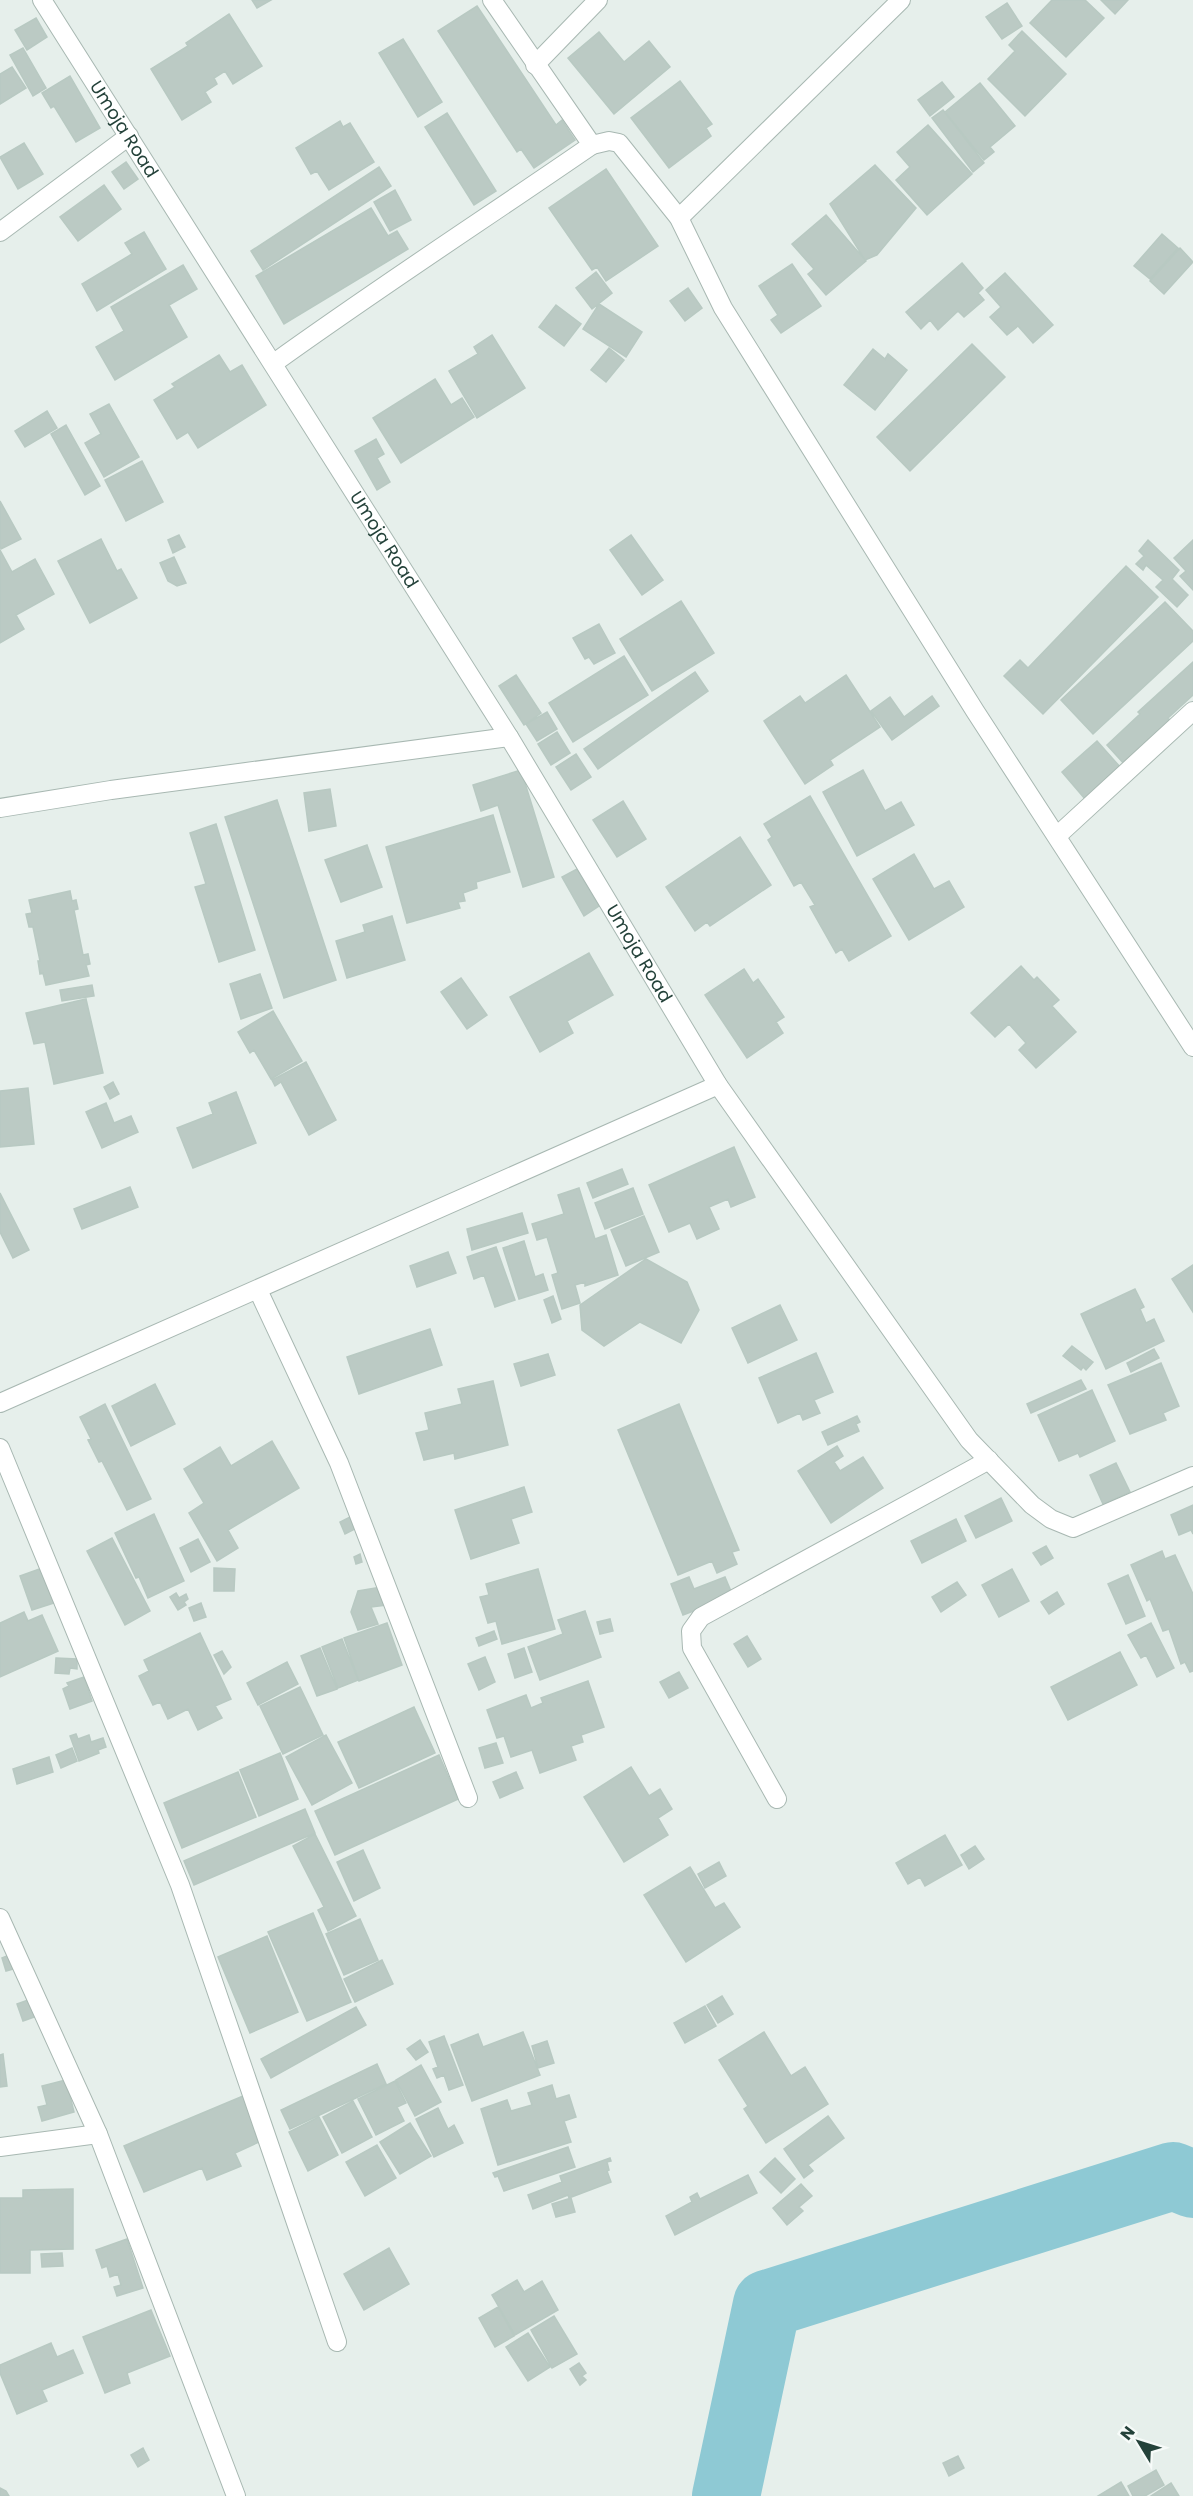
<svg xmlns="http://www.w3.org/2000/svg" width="1193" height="2496" viewBox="0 0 1193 2496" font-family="Poppins,sans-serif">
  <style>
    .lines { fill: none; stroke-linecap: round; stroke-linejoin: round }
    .river { stroke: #8ec9d4; stroke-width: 68 }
    .building { fill: #bbcac4; stroke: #b8c9c2; stroke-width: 1.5 }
    .minor-casing { stroke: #a8b8b2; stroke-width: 20 }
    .minor { stroke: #fff; stroke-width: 18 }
    .labels { text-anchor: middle; stroke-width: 5; stroke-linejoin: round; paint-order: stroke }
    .street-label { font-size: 18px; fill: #24423a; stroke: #f7fbf9 }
  </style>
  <rect width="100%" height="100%" fill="#e6efeb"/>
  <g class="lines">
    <path class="river" d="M726,2496L767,2304L1173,2176L1193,2184"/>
  </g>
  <path class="building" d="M252,0H271L257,8Z
    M1052,0H1085L1104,18L1066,57L1030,23Z
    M1101,0H1128L1115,14Z
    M1007,3L1022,26L1002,39L986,17Z
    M477,6L556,125L562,120L575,140L534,168L521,149L517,152L438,31Z
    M229,14L262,66L233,84L225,71L214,78L217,84L205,92L211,102L182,120L151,69L188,46L186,43Z
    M36,18L47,37L27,50L15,30Z
    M1022,31L1066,74L1025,116L988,79L1015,51L1009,45Z
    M599,32L624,62L649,41L670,67L614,114L568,58Z
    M403,39L442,102L418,117L379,53Z
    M23,48L46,88L33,96L10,55Z
    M12,67L26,88L0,104V74Z
    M70,76L100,128L76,142L54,106L51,108L42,93Z
    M680,81L712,124L706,128L711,136L669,168L631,118Z
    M942,82L954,97L930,116L918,100Z
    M980,83L1015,126L990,147L994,152L984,160L945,112Z
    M943,110L984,163L973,172L932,118Z
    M447,113L496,191L474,205L425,127Z
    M340,121L343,127L350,123L374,162L329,190L317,171L311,174L296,148Z
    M928,125L972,174L927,215L896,180L910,167L897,152Z
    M24,143L43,174L18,189L0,157Z
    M126,162L138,179L124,189L112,172Z
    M875,165L916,208L877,255L865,260L830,204Z
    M379,167L391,186L263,270L251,251Z
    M606,169L658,246L606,281L597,267L592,270L549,208Z
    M104,185L121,209L78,241L60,217Z
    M395,190L411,220L390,231L374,202Z
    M371,208L388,236L397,231L408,249L284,324L256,276Z
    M826,215L866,261L826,295L808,274L814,269L792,244Z
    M144,232L166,269L97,311L82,284L132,254L125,243Z
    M1162,234L1178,248L1150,279L1134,266Z
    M1180,248L1193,262L1164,294L1150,281Z
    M962,263L983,288L978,293L984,300L964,317L958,311L938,330L930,320L921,329L906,312Z
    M792,264L821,306L781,333L771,320L778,315L759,286Z
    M183,265L197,289L169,305L187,337L115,380L96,347L124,331L111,307Z
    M596,272L612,293L592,309L576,288Z
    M1005,273L1053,325L1033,343L1018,326L1007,335L990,317L1001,307L986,290Z
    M688,288L702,308L685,321L670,301Z
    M599,304L642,332L626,357L583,329Z
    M556,305L581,324L564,346L539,327Z
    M492,335L525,388L477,418L449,371L478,354L474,347Z
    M972,344L1005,377L910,471L877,437Z
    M609,348L624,360L606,382L591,370Z
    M873,349L885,359L888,354L907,370L875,410L844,385Z
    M219,355L230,372L242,365L266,405L198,448L188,432L177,439L154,400L175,387L172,384Z
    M435,379L451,405L462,398L474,417L401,463L373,418Z
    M109,404L139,457L104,477L85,443L101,434L90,414Z
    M47,411L57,428L25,447L15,431Z
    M66,425L100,486L85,495L51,434Z
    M376,439L384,454L377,458L390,482L377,490L355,451Z
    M142,461L163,502L126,521L105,480Z
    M0,501L21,539L1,549L0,546Z
    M179,535L185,547L173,553L168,540Z
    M631,535L663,580L642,595L610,550Z
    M101,539L117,571L121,569L137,598L90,623L58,561Z
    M1148,540L1179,570L1172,579L1188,595L1177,607L1156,587L1163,580L1146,565L1143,570L1136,564L1144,556L1139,551Z
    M1193,540V590L1180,576L1186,571L1174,558Z
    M0,550L12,572L35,559L54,594L16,615L24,629L0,643Z
    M174,557L186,583L177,586L168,581L160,563Z
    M1126,566L1158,597L1043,714L1004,676L1020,660L1028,668Z
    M681,601L714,653L652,691L620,639Z
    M1165,602L1193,631V641L1093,734L1061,700Z
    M599,624L615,653L594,664L589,657L585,659L573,638Z
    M624,656L648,695L573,742L549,703Z
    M1193,662V695L1168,718L1173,723L1126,766L1107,745L1140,714L1138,712Z
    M695,672L708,691L598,769L584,749Z
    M516,675L541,713L524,725L499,686Z
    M846,675L880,727L830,760L833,765L805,784L764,721L800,696L805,703Z
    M932,696L939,706L892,740L871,711L890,697L904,717Z
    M547,712L557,729L537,741L526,724Z
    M557,732L570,753L551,765L538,744Z
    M1097,741L1121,768L1085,799L1062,772Z
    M576,754L591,777L571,790L556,767Z
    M521,770L554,877L523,887L498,805L481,811L473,785Z
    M863,770L885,811L901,802L914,825L857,856L823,792Z
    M330,789L336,826L309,831L304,793Z
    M810,796L891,936L849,961L842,949L836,953L810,907L815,905L801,882L794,886L768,840L772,837L764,824Z
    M277,800L336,980L284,998L225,817Z
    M623,801L646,839L617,857L593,820Z
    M493,815L510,872L476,882L477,888L463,893L465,901L458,902L460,908L407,923L386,847Z
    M216,824L255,950L219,962L195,887L206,884L190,833Z
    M740,837L771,885L710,926L707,922L695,931L666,887Z
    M367,845L382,887L341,902L325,860Z
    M914,854L934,889L949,881L964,907L909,940L873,879Z
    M577,869L599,906L584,916L562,877Z
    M70,891L72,901L76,900L78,909L74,910L83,955L88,954L90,964L86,965L89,976L46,985L43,973L40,974L38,961H40L33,927H29L26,914L32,913L29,900Z
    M392,916L405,960L347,978L336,941L365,932L363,925Z
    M589,953L613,995L567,1021L573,1033L540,1052L510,997Z
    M1021,966L1034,980L1037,977L1059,1000L1052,1006L1076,1032L1036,1068L1019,1050L1026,1043L1009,1024L995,1037L971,1013Z
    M744,969L753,983L758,979L784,1017L776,1022L783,1033L747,1058L705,995Z
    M260,974L272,1008L241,1019L230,984Z
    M461,978L487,1015L467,1029L441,992Z
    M92,985L94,996L62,1001L60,990Z
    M86,999L103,1073L54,1084L45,1042L34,1044L26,1013Z
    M273,1011L302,1061L271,1079L254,1050L250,1053L238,1032Z
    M306,1062L336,1120L309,1135L281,1082L275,1086L272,1080Z
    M113,1082L119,1094L110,1099L104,1087Z
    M28,1088L34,1144L0,1147V1091Z
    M236,1092L256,1143L193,1168L177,1128L213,1114L209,1103Z
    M106,1103L114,1123L131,1116L138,1132L102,1148L86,1112Z
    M734,1147L755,1197L731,1207L728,1199L709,1207L719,1229L697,1239L690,1223L669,1232L649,1185Z
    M622,1169L628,1184L593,1198L587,1183Z
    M130,1187L138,1207L82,1229L74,1209Z
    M579,1188L595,1239L606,1235L618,1275L585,1286V1282L575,1285L580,1303L562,1309L552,1275L558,1273L547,1237L537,1240L532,1224L564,1214L558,1195Z
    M633,1188L643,1214L605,1229L595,1203Z
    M0,1193L29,1250L13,1258L0,1232Z
    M522,1213L528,1233L472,1250L467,1229Z
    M644,1216L659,1252L626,1266L611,1230Z
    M524,1241L535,1277L543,1274L548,1290L519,1299L503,1248Z
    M496,1247L515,1300L495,1307L484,1275L474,1279L467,1257Z
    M448,1252L456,1273L417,1287L410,1266Z
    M646,1259L687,1282L699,1310L681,1343L640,1322L604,1346L582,1330L580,1305Z
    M1193,1265V1312L1172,1279Z
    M1135,1289L1144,1307L1140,1309L1146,1323L1154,1319L1164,1341L1106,1369L1081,1314Z
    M553,1296L561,1319L552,1323L544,1300Z
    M780,1305L797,1340L748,1363L732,1328Z
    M430,1329L442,1365L359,1394L347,1357Z
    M1072,1346L1093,1362L1086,1370L1083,1367L1081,1370L1063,1356Z
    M1154,1349L1159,1358L1131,1372L1127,1363Z
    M816,1353L833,1392L814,1400L820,1413L803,1420L800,1413L778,1423L759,1378Z
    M548,1354L555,1375L521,1386L514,1364Z
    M1161,1363L1179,1406L1163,1413L1166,1420L1130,1434L1108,1385Z
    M1081,1380L1086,1389L1031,1413L1027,1404Z
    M493,1381L508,1445L455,1459L454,1453L424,1460L416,1433L429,1430L425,1413L462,1404L458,1389Z
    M155,1384L175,1424L131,1446L112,1406Z
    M1092,1390L1115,1441L1080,1457L1078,1453L1059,1461L1038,1415Z
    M105,1404L151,1499L127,1510L102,1461L99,1462L88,1440L91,1439L80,1417Z
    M679,1404L739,1550L732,1552L737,1564L717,1573L712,1561L678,1575L618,1430Z
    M857,1416L860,1422L856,1424L859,1431L828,1445L822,1432Z
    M272,1441L299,1488L228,1530L238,1548L217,1561L189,1513L204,1503L184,1469L220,1447L231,1466Z
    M837,1446L843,1456L834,1462L840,1471L863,1457L883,1488L831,1523L798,1471Z
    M1116,1463L1130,1492L1103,1504L1090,1475Z
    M524,1487L532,1512L511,1519L519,1543L471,1559L455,1510Z
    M1001,1498L1012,1521L976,1538L965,1516Z
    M1193,1505V1534L1191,1530L1179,1535L1171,1515Z
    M154,1514L184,1581L148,1598L139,1577L136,1578L115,1533Z
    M350,1517L355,1529L345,1534L340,1522Z
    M956,1519L966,1541L922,1563L911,1541Z
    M112,1538L150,1611L125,1625L87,1551Z
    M198,1539L210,1562L191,1572L180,1548Z
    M1046,1546L1053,1558L1041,1565L1033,1553Z
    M1162,1551L1165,1559L1175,1555L1193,1594V1671L1190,1672L1185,1662L1181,1664L1169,1629L1163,1631L1150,1599L1147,1601L1131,1565Z
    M360,1554L362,1562L356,1564L354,1557Z
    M45,1567L57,1602L32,1610L20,1576Z
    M214,1568L235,1569L234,1591H214Z
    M538,1569L555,1629L502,1644L496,1621L488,1623L480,1597L489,1595L486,1584Z
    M1012,1569L1029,1601L999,1617L982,1585Z
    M1128,1575L1145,1616L1126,1624L1108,1584Z
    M689,1577L694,1589L725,1577L733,1596L683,1615L671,1584Z
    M957,1582L966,1595L941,1612L932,1597Z
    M381,1587L386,1605L371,1607L378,1624L358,1630L351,1612L358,1591Z
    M1057,1592L1064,1604L1049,1614L1041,1602Z
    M176,1593L179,1598L186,1594L188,1599L184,1602L186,1605L178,1610L170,1597Z
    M201,1603L206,1617L194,1621L189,1608Z
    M585,1611L601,1657L540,1680L528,1647L563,1634L558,1620Z
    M24,1612L28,1621L42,1615L58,1651L0,1677V1623Z
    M610,1619L613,1631L600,1634L597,1622Z
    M387,1623L402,1665L359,1681L344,1638Z
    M1151,1623L1174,1668L1157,1677L1146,1655L1141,1658L1128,1635Z
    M494,1631L497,1639L479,1646L476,1638Z
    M200,1633L231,1699L215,1706L222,1718L198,1730L188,1709L168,1719L160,1702L153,1705L139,1676L149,1671L144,1660Z
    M747,1636L761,1659L748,1667L734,1644Z
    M342,1639L358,1680L338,1688L322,1647Z
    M320,1648L337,1689L317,1696L301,1656Z
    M524,1648L532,1672L515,1678L508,1654Z
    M222,1651L231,1667L224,1674L214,1655Z
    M1120,1652L1137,1685L1068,1720L1051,1687Z
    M485,1657L495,1682L479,1690L468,1664Z
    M56,1658L77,1659V1669L70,1668L69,1674L55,1673Z
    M287,1662L298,1684L258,1705L247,1683Z
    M679,1672L688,1688L669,1698L660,1682Z
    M84,1677L92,1701L70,1709L63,1689L69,1686L67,1683Z
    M588,1681L604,1727L581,1735L583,1742L571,1746L576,1760L540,1773L532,1750L511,1757L504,1736L497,1738L487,1710L526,1695L531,1708L543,1703L541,1698Z
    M300,1687L323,1735L283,1754L260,1706Z
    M414,1707L435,1753L359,1788L338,1742Z
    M76,1734L78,1739L89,1735L91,1742L103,1738L106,1747L98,1750L99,1753L79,1761L70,1736Z
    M326,1735L352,1783L312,1805L286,1757Z
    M496,1743L503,1763L485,1768L479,1748Z
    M72,1748L77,1761L61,1768L56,1755Z
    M280,1753L298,1799L259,1816L240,1770Z
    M439,1755L458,1799L335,1855L315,1811Z
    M49,1757L53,1772L17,1784L13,1769Z
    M631,1767L649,1796L660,1789L672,1809L658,1818L668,1835L624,1862L584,1797Z
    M238,1772L256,1817L182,1848L164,1803Z
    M516,1772L523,1788L500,1798L493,1782Z
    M305,1809L315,1833L194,1885L184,1861Z
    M315,1834L356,1916L328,1931L318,1910L324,1907L293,1846Z
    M945,1835L962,1865L925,1886L920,1877L908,1884L896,1863Z
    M975,1846L984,1859L969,1869L961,1855Z
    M363,1850L380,1888L354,1901L337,1862Z
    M719,1862L726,1876L705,1888L698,1874Z
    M690,1867L715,1908L724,1903L740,1927L686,1962L644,1895Z
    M313,1913L351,2002L307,2021L268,1932Z
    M360,1919L378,1960L344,1975L326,1934Z
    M267,1936L298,2012L250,2033L218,1957Z
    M12,1954L17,1968L6,1971L2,1958Z
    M382,1960L393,1984L355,2002L344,1979Z
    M722,1996L733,2014L718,2023L707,2005Z
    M31,1999L37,2016L23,2021L17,2004Z
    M705,2006L716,2026L685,2043L674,2023Z
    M356,2007L366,2025L271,2078L261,2059Z
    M523,2032L540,2075L472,2101L451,2045L478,2034L483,2047Z
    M764,2032L791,2076L805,2067L828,2104L766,2143L744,2109L748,2106L719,2060Z
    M444,2036L463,2085L449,2090L444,2075L437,2078L433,2069L438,2067L429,2042Z
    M420,2040L428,2052L416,2060L407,2049Z
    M547,2041L554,2063L538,2068L532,2046Z
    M3,2054L7,2086L0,2087V2055Z
    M377,2064L386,2084L290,2129L281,2110Z
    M421,2065L441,2102L415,2116L396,2080Z
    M66,2080L74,2112L42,2121L38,2107L47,2105L42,2086Z
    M395,2081L406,2103L397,2107L404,2121L376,2135L358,2099Z
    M552,2085L556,2099L569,2095L576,2117L564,2121L571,2142L498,2165L481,2109L507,2100L511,2111L532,2105L528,2093Z
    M243,2096L261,2141L235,2153L241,2166L207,2180L202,2168L144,2192L124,2146Z
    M353,2101L372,2137L342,2153L323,2117Z
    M438,2108L448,2129L454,2125L463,2143L434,2157L416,2119Z
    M828,2116L844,2138L808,2165L813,2171L804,2178L784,2149Z
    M319,2117L338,2155L308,2171L289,2132Z
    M410,2123L431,2156L400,2174L380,2142Z
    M377,2145L396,2178L365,2196L346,2162Z
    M568,2147L575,2167L504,2191L498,2176L495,2177L493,2173Z
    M610,2158L611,2161L607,2162L609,2170L607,2171L611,2182L569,2198L568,2195L533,2209L528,2195L562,2182L560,2176Z
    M775,2158L795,2179L781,2193L760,2172Z
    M748,2175L757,2193L675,2235L666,2216L692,2202L690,2197L697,2193L700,2199Z
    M801,2184L812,2196L799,2207L803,2211L787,2225L773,2208Z
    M73,2189V2249L30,2250V2273H0V2198H23V2190Z
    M571,2198L575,2212L556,2217L552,2204Z
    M127,2239L143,2288L117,2296L114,2287L121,2285L118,2274L110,2277L107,2266L102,2268L96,2250Z
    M389,2248L409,2284L364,2310L344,2274Z
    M62,2253L63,2266L42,2267L41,2254Z
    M517,2280L524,2292L542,2281L558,2310L515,2335L492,2295Z
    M498,2307L514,2336L495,2347L479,2318Z
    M151,2310L170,2356L127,2373L130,2383L105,2393L83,2337Z
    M554,2316L577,2354L552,2368L531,2330Z
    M528,2333L550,2367L528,2381L506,2347Z
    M51,2343L57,2357L73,2350L83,2373L42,2390L47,2401L17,2414L0,2373V2365Z
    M579,2363L586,2373L582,2376L586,2380L580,2385L570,2369Z
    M143,2448L149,2460L138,2467L131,2455Z
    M958,2456L964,2468L949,2476L943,2463Z
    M1156,2470L1164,2485L1145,2496H1133L1128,2486Z
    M1121,2482L1129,2496H1098Z
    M1171,2483L1179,2496H1151Z
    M0,2488L6,2491L9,2496H0Z"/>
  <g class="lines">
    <g class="minor-casing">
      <g id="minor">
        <path id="s1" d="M42,0L509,737L718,1085L969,1440L1032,1505L1051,1519L1073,1528L1193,1476"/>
        <path d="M535,65L598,0"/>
        <path d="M592,145L609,141L619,143L679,218L723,308L975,711L1193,1047"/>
        <path d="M679,218L901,0"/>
        <path d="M0,232L129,136"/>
        <path d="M274,363C378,288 486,218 592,145L492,0"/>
        <path d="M0,808L111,790L509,737"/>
        <path d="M1057,836L1193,711"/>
        <path d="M258,1290L339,1463L468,1798"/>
        <path d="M0,1403L718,1085"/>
        <path d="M0,1448L180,1885L337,2342"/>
        <path d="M777,1799L692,1648L691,1631L701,1617L989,1460"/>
        <path d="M0,1918L98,2134L236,2496"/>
        <path d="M0,2147L98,2134"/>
      </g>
    </g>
    <use href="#minor" class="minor"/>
  </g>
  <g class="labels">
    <g class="street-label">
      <text dy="6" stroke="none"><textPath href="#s1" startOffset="153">Umoja Road</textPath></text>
      <text dy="6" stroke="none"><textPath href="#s1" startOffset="639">Umoja Road</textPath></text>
      <text dy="6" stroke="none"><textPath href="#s1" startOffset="1125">Umoja Road</textPath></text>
    </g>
  </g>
  <g transform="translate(1139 2442) rotate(308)" stroke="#f7fbf9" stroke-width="4.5" paint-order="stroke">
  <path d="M0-4.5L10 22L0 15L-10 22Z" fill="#24423a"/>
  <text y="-9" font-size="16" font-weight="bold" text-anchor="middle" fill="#24423a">N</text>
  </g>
</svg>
